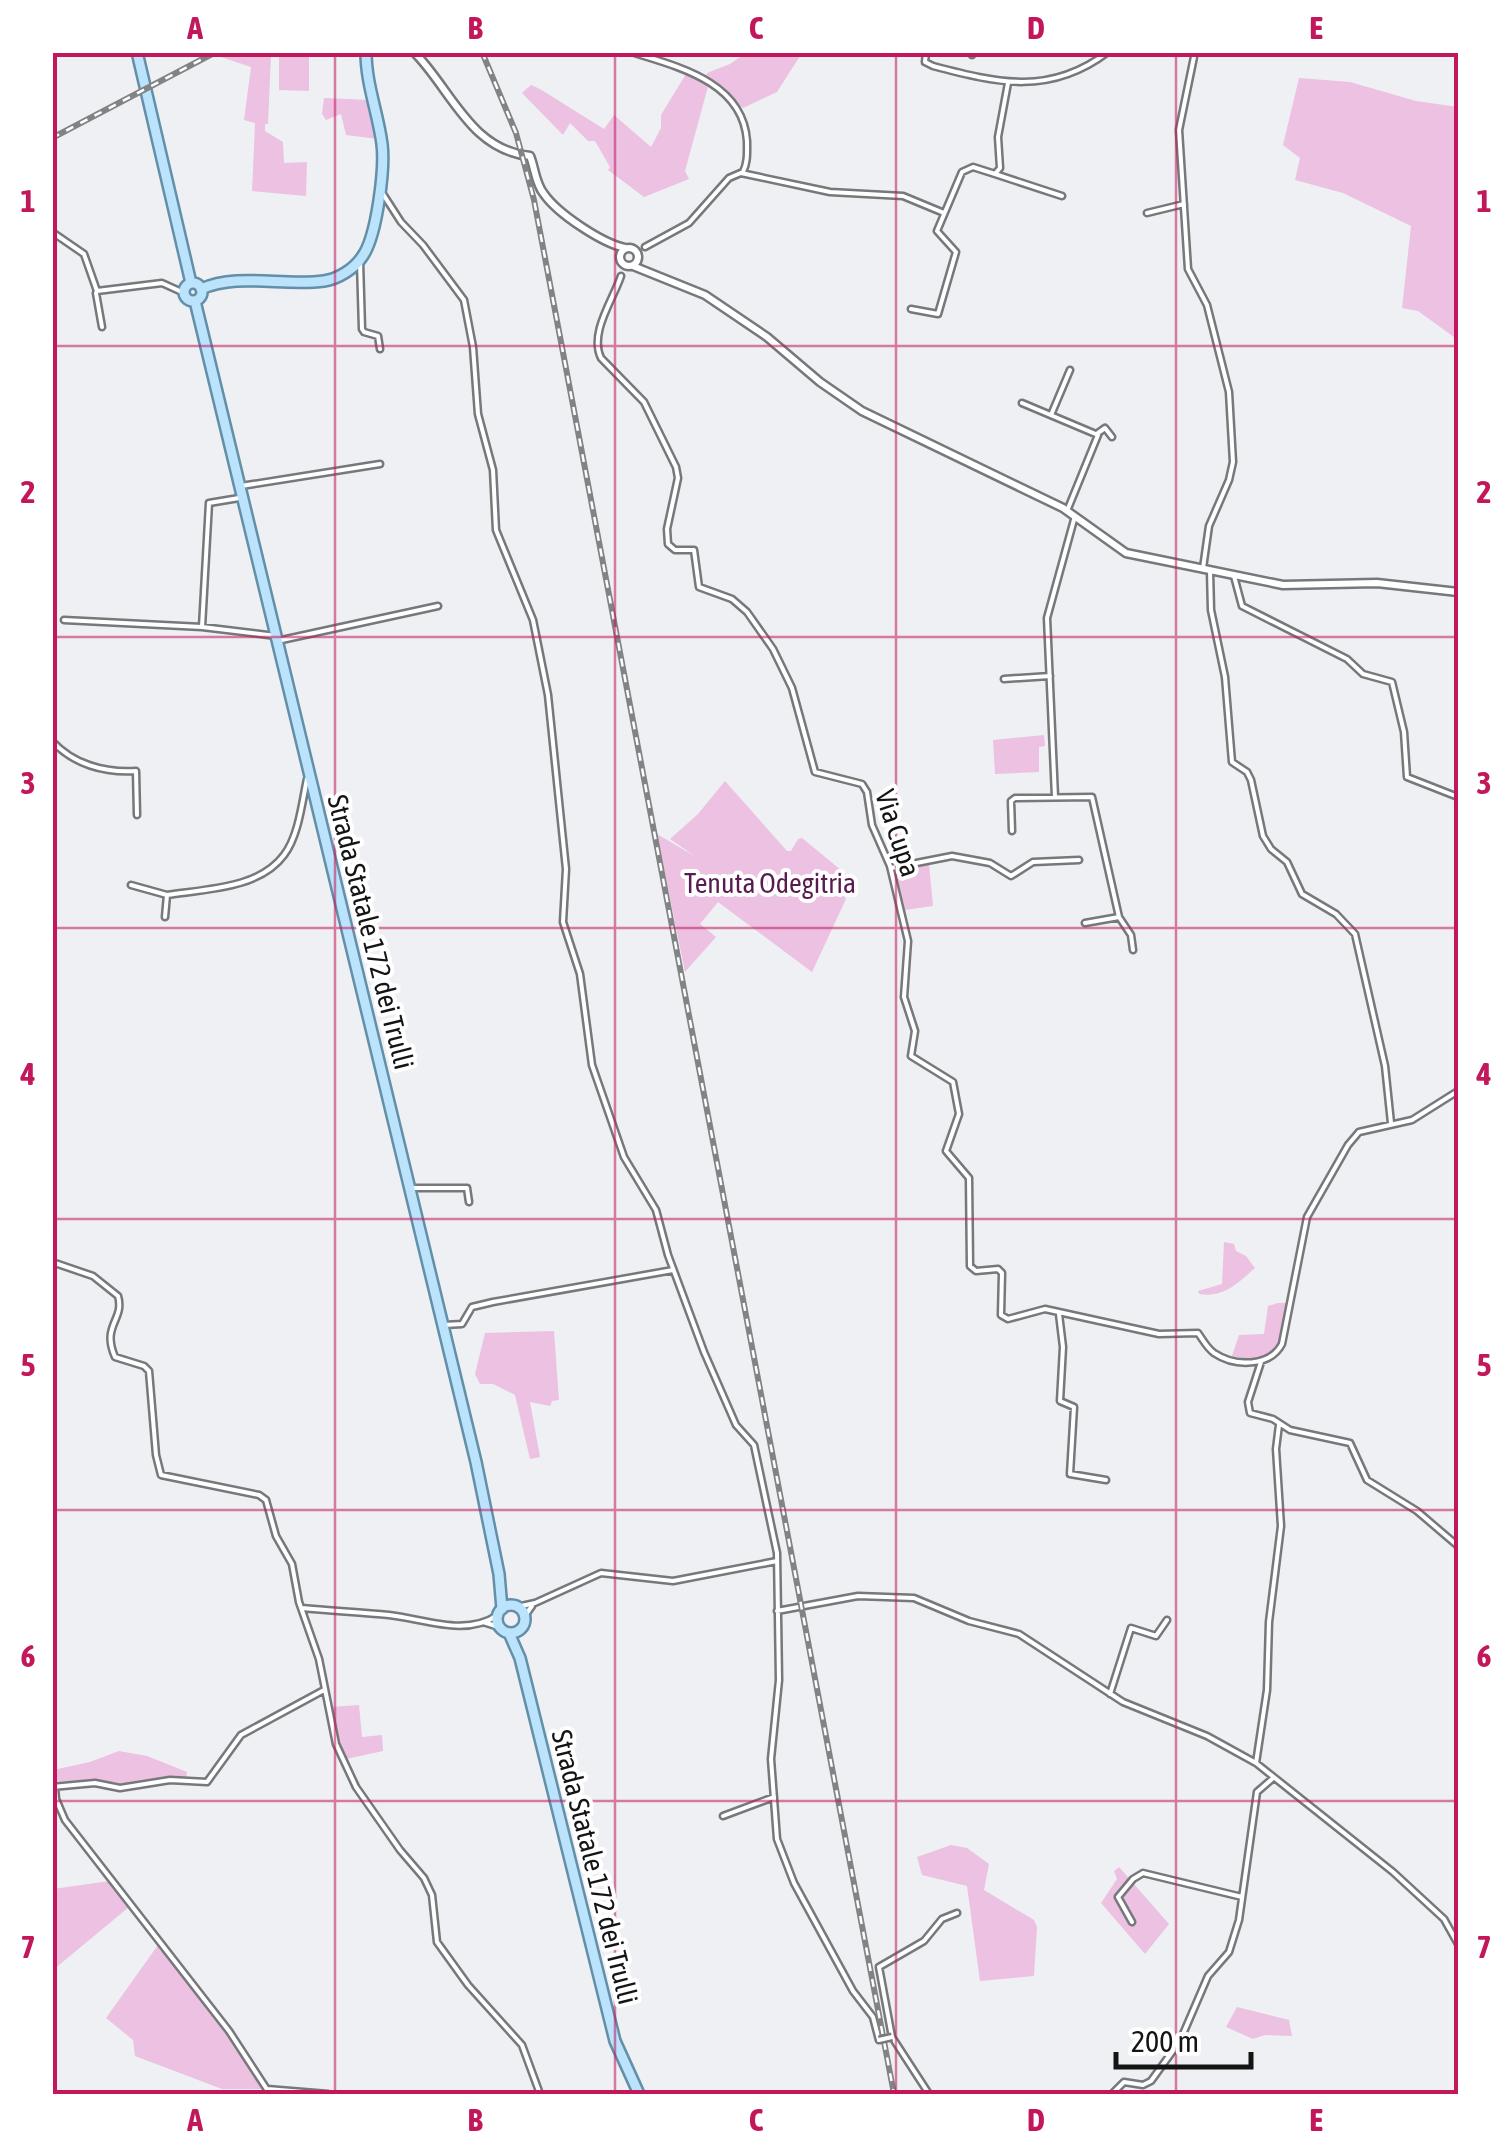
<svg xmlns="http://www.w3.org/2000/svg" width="1511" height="2147" viewBox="0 0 1511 2147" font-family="'Asap Condensed',sans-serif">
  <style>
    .green { fill: #ecc1e2 }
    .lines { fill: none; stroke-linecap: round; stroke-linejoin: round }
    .minor-casing { stroke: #76787b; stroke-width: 9 }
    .tertiary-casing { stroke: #76787b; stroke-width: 11 }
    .primary-casing { stroke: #638fa9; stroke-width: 14 }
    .minor { stroke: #fff; stroke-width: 4 }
    .tertiary { stroke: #fff; stroke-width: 6 }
    .primary { stroke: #bbe3fb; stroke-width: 9 }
    .rail-casing { stroke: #828385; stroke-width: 6 }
    .rail { stroke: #fff; stroke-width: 2.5; stroke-dasharray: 8; stroke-linecap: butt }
    .minor-bridge-casing { stroke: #76787b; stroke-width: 9; stroke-linecap: butt }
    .minor-bridge { stroke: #fff; stroke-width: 4 }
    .grid { fill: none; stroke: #c2185b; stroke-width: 2.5; stroke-opacity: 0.55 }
    .labels { text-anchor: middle; stroke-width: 8; stroke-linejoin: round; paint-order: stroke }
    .street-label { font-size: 28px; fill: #141415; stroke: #fff }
    .park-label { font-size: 28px; fill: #591a50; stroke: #fff }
    .neatline { fill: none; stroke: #c2185b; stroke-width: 4 }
    .grid-label { font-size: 32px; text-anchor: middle; font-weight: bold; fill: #c2185b }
  </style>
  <rect width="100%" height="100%" fill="#eef0f3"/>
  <path class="green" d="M219,52L275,53L271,55L268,124H265V131L283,142L284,163L307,162L306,196L252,191L255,123L244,120L251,67L215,55Z
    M279,53H309V91L279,90Z
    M746,53H802L777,92L743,108L706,77L707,73L730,64Z
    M686,74L709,83L685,171L689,179L644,197L608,170L610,167L595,141H588L570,123L563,135L522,93L531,85L540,89L604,129L614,115L651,147L661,128V115Z
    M1299,78L1350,82L1416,101L1458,107V340L1418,311L1402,308L1411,226L1343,193L1295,180L1300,158L1283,145Z
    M324,98L369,100L378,139L346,135L341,114L326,120L322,114Z
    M1044,735L1045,746L1039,747V772L995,774L993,740Z
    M725,781L787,851H791L798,839L802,838L847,875L851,894L846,892L844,896L846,899L812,972L718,902L700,924L716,937L685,972L657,834L696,857L670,839L698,814Z
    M929,864L933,906L905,910L895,870Z
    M1224,1242L1234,1244L1236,1251L1246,1256L1255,1268C1238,1283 1224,1298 1199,1294L1198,1291L1222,1284Z
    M1278,1303H1288L1277,1351L1256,1360L1232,1356L1239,1335L1264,1334L1268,1306Z
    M554,1331L559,1400L552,1401L550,1406L530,1402L540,1457L530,1459L515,1395L493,1384H480L475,1374L485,1333Z
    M359,1705L362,1737L382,1735L383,1751L346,1759L338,1743L330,1707Z
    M119,1751L147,1756L187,1772L186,1779L132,1784L85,1780L53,1782V1770L90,1762Z
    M951,1845L967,1848L989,1864L984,1890L1034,1920L1037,1927L1034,1976L980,1981L967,1886L922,1875L917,1857Z
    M1119,1867L1169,1924L1145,1954L1101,1903L1117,1879L1114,1871Z
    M110,1881L129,1907L53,1970V1889Z
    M158,1945L227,2030L263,2089H222L135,2056L133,2040L106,2018Z
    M1237,2007L1289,2020L1292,2036L1265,2035L1253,2039L1226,2027Z"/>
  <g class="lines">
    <g class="minor-casing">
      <path id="minor" d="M631,52C679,67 743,82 747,141C747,152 748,162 743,172L729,178L689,223L645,247
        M926,52L925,62L933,66C998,83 1050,96 1108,52
        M1195,52L1179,130L1188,269L1207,305L1229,392L1233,462L1229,480L1209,526L1203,568
        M972,55V52
        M741,173L830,192L903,196L944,213
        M995,174L1062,196
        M383,194L401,222L423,245L464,300L473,347L478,414L493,470L496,530L533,620L548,695L566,869L563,922L580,974L592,1065L624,1157L656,1210L668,1255L704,1352L736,1425L754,1445L777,1553L779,1680L771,1759L777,1839L794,1883L853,1991L873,2017L879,2040
        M1147,213L1184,204
        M52,232L84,254L97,291L162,283L184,293
        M360,262L362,329L364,332L378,336L380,349
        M621,276C613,300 589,333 601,358L644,402L676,467L678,478L667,529L668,544L675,550H694L699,587L732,599L747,612L773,649L792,688L815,772L862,784L867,792L872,825L890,866L908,941L904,997L915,1031L911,1056L953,1082L959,1114L946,1151L969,1178L970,1266L976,1271L998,1269L1002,1273L1001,1315L1008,1319L1045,1309L1159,1334L1198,1333C1203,1340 1207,1348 1214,1353C1235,1367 1270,1367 1282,1344L1307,1217L1348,1145L1359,1132L1412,1120L1458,1091
        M96,293L102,327
        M911,309L938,314L956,252L937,231L962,172L973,167L995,174L1000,168L998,137L1008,83
        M1022,403L1098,435L1067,511
        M1051,415L1070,370
        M1098,433L1105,428L1112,437
        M241,486L380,464
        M1210,571L1211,610L1225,677L1232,762L1247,772L1251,780L1263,836L1271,849L1287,862L1302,894L1336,914L1355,934L1385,1066L1391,1123
        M1234,576L1242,606L1347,659L1363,674L1392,682L1404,732L1407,777L1458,797
        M64,620L202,627L276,636
        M202,627L209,503L239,498
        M277,641L438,606
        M1004,679L1050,676
        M52,741C73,764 104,773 136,771L137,815
        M1055,797L1047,618L1075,516
        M1012,831L1011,801L1015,798L1092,797L1119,917L1131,935L1133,950
        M891,868L952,856L990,863L1011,876L1033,862L1079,860
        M131,885L167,895
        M165,917L167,895C205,889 259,889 284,855C299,835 302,802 307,779
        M1085,923L1119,917
        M411,1188H467L469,1202
        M52,1262L93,1276L118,1296C125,1320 101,1325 115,1357L144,1366L149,1371L156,1455L161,1475L259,1495L266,1500L276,1536L292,1564L299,1602L319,1659L336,1744L356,1787L400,1850L424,1878L432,1895L437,1942L468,1985L522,2045L540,2094
        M1059,1314L1063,1347L1060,1401L1074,1407L1070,1474L1106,1480
        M444,1325L462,1324L472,1307L493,1302L673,1270
        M1261,1362L1248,1402L1250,1413L1273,1419L1290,1430L1350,1443L1367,1480L1417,1511L1458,1546
        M517,1607L535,1603L601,1573L673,1581L777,1561
        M302,1608C331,1611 361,1612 389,1615C425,1619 465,1637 498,1615
        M777,1611L858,1596L914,1598L969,1621L1019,1634L1123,1702L1207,1736L1256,1763L1393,1872L1444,1919L1458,1944
        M524,1617L532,1606
        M483,1622L499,1627
        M1110,1694L1131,1628L1156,1636L1167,1620
        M1256,1763L1267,1690L1269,1622L1281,1526L1276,1449L1279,1425
        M52,1787L95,1783L120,1788L170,1780L207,1782L241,1735L324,1690
        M55,1788L56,1799L65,1820L229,2031L270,2094
        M723,1816L774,1797
        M1132,1922L1118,1897L1133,1879L1143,1873L1242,1897
        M267,2089L328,2094
        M929,2094L892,2037L879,1967L924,1941L942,1919L957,1913
        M1112,2094L1124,2082L1143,2085L1151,2081L1180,2041L1208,1976L1229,1952L1239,1920L1257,1792L1272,1779"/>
    </g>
    <g class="tertiary-casing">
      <path id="tertiary" d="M414,52C451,89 470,150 530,156C535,168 535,183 544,194C558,214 602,243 625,248
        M620 257a9 9 0 1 1 18 0a9 9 0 1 1-18 0Z
        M633,266L705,295L767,337L820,382L862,411L1063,508L1126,553L1283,585L1377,583L1458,592"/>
    </g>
    <g class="primary-casing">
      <path id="primary" d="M137,52L191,283
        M184 292a9 9 0 1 1 18 0a9 9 0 1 1-18 0Z
        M201,289C238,272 284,287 324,281C338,279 354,269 362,257C377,237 385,168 382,144C378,113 366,84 366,52
        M195,301L476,1462L499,1574L502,1609
        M497 1619a14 14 0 1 1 28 0a14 14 0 1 1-28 0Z
        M509,1633L520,1658L615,2041L639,2094"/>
    </g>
    <use href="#minor" class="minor"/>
    <use href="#tertiary" class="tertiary"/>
    <use href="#primary" class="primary"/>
    <g class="rail-casing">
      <path id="rail" d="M482,52L516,133L534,200L894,2094
        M52,138L216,52"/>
    </g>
    <use href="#rail" class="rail"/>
    <g class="minor-bridge-casing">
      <path id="minor-bridge" d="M879,2040L892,2037"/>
    </g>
    <use href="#minor-bridge" class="minor-bridge"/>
  </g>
  <path class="grid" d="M335,52V2094M615,52V2094M896,52V2094M1176,52V2094M52,346H1458M52,637H1458M52,928H1458M52,1219H1458M52,1510H1458M52,1801H1458"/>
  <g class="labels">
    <g class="street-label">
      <text transform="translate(898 833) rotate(72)" y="10">Via Cupa</text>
      <text transform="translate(371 932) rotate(76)" y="10">Strada Statale 172 dei Trulli</text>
      <text transform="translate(595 1867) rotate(76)" y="10">Strada Statale 172 dei Trulli</text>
    </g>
    <g class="park-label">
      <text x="770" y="893">Tenuta Odegitria</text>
    </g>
  </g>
  <rect width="1511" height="2147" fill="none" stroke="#ffffff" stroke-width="110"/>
  <path d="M1116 2052v15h135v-15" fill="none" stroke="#141415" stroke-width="5"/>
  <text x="1131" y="2052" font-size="30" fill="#141415" stroke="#ffffff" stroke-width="8" paint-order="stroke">200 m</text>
  <rect x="55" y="55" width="1401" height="2037" class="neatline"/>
  <g class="grid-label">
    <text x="195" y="39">A</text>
    <text x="475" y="39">B</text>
    <text x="756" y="39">C</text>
    <text x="1036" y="39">D</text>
    <text x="1316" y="39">E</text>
    <text x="28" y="212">1</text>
    <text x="1484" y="212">1</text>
    <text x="28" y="503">2</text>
    <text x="1484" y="503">2</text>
    <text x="28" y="794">3</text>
    <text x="1484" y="794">3</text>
    <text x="28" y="1085">4</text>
    <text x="1484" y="1085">4</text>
    <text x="28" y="1376">5</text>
    <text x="1484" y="1376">5</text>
    <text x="28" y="1667">6</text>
    <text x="1484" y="1667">6</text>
    <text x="28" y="1958">7</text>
    <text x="1484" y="1958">7</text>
    <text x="195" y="2131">A</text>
    <text x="475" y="2131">B</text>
    <text x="756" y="2131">C</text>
    <text x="1036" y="2131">D</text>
    <text x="1316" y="2131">E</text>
  </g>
</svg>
